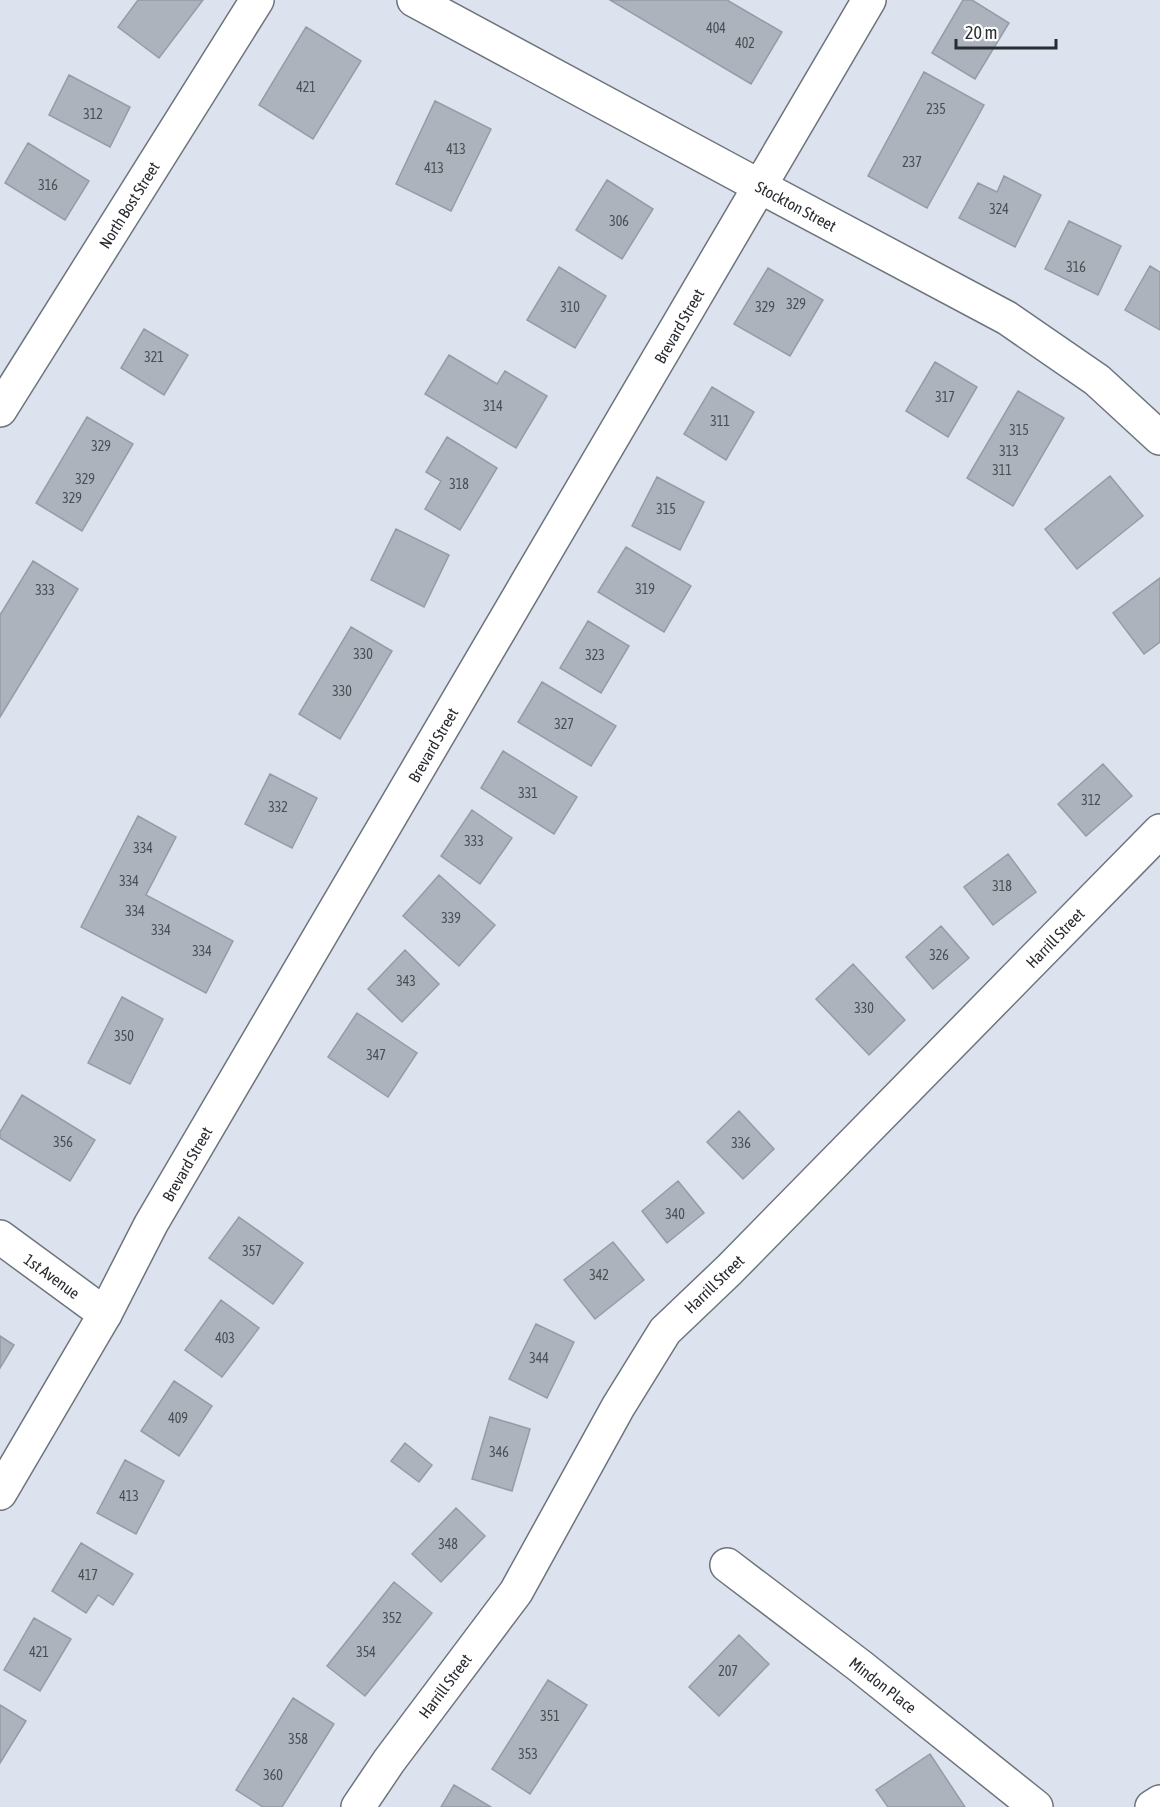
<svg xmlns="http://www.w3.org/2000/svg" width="1160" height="1807" viewBox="0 0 1160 1807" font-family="'Asap Condensed',sans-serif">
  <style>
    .building { fill: #acb3bd; stroke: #959ca6; stroke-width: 1.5 }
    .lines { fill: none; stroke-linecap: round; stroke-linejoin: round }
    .minor-casing { stroke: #6d747d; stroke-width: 36 }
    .tertiary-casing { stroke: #6d747d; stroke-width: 36 }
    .minor { stroke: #fff; stroke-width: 33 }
    .tertiary { stroke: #fff; stroke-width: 33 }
    .labels { text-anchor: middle; stroke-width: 4.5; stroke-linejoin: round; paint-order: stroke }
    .number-label { font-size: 14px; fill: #4a4e53 }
    .street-label { font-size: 16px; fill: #292c30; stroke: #fff }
  </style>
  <rect width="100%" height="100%" fill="#dce3ee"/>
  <path class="building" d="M138,0H203L159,58L118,27Z
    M610,0H727L782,32L751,84Z
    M963,0H972L1009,23L975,79L932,53Z
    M306,27L361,61L313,139L259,105Z
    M924,72L984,105L927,208L868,176Z
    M69,75L130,107L110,147L49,115Z
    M435,101L491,129L451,211L396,184Z
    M28,143L89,181L65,220L5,183Z
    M1004,176L1041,195L1015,247L959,218L978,183L997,192Z
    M607,180L653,209L622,259L576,230Z
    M1069,221L1121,246L1098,295L1045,269Z
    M1150,266L1160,272V330L1125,310Z
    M559,267L606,296L575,348L527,320Z
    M768,268L823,300L790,356L734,324Z
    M144,329L188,355L164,395L121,368Z
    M449,355L497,384L505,371L547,396L516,448L425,394Z
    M935,362L977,387L948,437L906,411Z
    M712,387L754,412L726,460L684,434Z
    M1018,391L1064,418L1013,506L967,478Z
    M87,417L133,444L82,531L36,503Z
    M447,437L497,468L460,530L425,509L441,481L426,472Z
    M1110,476L1143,516L1077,569L1045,529Z
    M657,477L704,502L680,550L632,526Z
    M396,529L449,555L424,607L371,580Z
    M626,547L691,586L664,632L598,592Z
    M33,561L78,589L0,717V615Z
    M1160,578V642L1144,654L1113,613Z
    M588,621L629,646L601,693L560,668Z
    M351,627L392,651L340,739L299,714Z
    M542,682L616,726L591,766L518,722Z
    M503,751L577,797L554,834L481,788Z
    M1103,764L1132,796L1086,836L1058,804Z
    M270,774L317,798L292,848L245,824Z
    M472,810L512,838L480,884L441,856Z
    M138,816L176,837L146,895L233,941L206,993L81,927Z
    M1008,854L1036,892L993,925L964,887Z
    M439,875L495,925L459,966L403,916Z
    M941,926L969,958L933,989L906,957Z
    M405,950L439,984L402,1022L368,989Z
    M853,964L905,1020L869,1055L816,999Z
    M122,997L163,1019L130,1084L88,1063Z
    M357,1013L417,1053L388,1097L328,1057Z
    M22,1095L95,1140L70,1181L0,1138V1132Z
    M739,1111L774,1149L743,1179L707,1142Z
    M678,1181L704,1213L667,1243L642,1211Z
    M239,1217L303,1263L273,1304L209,1258Z
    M613,1242L644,1280L595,1319L564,1280Z
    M221,1300L259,1328L222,1377L185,1350Z
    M536,1324L574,1342L547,1398L509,1379Z
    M0,1336L14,1345L0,1368Z
    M174,1381L212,1406L179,1456L141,1431Z
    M490,1417L530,1429L512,1491L472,1479Z
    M405,1443L432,1465L419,1482L391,1461Z
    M125,1460L164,1481L136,1534L97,1513Z
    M456,1508L485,1536L441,1582L412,1554Z
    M81,1543L133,1574L113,1605L98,1595L86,1613L52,1591Z
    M394,1582L432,1613L365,1696L327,1666Z
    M34,1618L71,1639L40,1691L4,1670Z
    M739,1635L769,1664L719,1716L689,1687Z
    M548,1680L587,1705L530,1794L492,1769Z
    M293,1698L334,1724L282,1807H263L236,1790Z
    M0,1705L26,1721L0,1763Z
    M930,1754L965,1807H888L876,1790Z
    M454,1785L491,1807H441Z"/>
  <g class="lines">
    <g class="minor-casing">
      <path id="minor" d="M0,410L257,0
        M0,1237L105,1314
        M727,1565L860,1666L1036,1807
        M358,1807L389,1761L516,1592L618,1407L665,1331L729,1270L1160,831"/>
    </g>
    <g class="tertiary-casing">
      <path id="tertiary" d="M414,0L761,187L1007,318L1097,380L1160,438
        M0,1493L105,1314L151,1224L869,0
        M1152,1807L1160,1802"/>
    </g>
    <use href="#minor" class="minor"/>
    <use href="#tertiary" class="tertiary"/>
  </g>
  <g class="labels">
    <g class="number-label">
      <text x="716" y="33">404</text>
      <text x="745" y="48">402</text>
      <text x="306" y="92">421</text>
      <text x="936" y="114">235</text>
      <text x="93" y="119">312</text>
      <text x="456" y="154">413</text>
      <text x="912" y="167">237</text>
      <text x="434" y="173">413</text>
      <text x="48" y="190">316</text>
      <text x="999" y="214">324</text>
      <text x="619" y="226">306</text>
      <text x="1076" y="272">316</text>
      <text x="796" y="309">329</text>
      <text x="570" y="312">310</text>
      <text x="765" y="312">329</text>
      <text x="154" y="362">321</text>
      <text x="945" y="402">317</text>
      <text x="493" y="411">314</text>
      <text x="720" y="426">311</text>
      <text x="1019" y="435">315</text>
      <text x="101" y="451">329</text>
      <text x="1009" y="456">313</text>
      <text x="1002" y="475">311</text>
      <text x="85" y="484">329</text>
      <text x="459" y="489">318</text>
      <text x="72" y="503">329</text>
      <text x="666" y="514">315</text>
      <text x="645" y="594">319</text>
      <text x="45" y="595">333</text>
      <text x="363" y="659">330</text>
      <text x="595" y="660">323</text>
      <text x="342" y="696">330</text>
      <text x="564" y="729">327</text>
      <text x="528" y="798">331</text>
      <text x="1091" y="805">312</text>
      <text x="278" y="812">332</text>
      <text x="474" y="846">333</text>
      <text x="143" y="853">334</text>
      <text x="129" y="886">334</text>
      <text x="1002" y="891">318</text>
      <text x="135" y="916">334</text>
      <text x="451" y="923">339</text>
      <text x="161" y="935">334</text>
      <text x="202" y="956">334</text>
      <text x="939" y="960">326</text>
      <text x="406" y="986">343</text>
      <text x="864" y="1013">330</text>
      <text x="124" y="1041">350</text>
      <text x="376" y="1060">347</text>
      <text x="63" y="1147">356</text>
      <text x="741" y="1148">336</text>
      <text x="675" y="1219">340</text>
      <text x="252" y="1256">357</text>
      <text x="599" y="1280">342</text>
      <text x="225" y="1343">403</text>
      <text x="539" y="1363">344</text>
      <text x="178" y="1423">409</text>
      <text x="499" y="1457">346</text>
      <text x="129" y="1501">413</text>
      <text x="448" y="1549">348</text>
      <text x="88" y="1580">417</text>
      <text x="392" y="1623">352</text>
      <text x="39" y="1657">421</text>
      <text x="366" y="1657">354</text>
      <text x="728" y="1676">207</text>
      <text x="550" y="1721">351</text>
      <text x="298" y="1744">358</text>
      <text x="528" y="1759">353</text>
      <text x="273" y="1780">360</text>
    </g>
    <g class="street-label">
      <text transform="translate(129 205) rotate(-58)" y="6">North Bost Street</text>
      <text transform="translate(796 206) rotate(28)" y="6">Stockton Street</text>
      <text transform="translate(679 326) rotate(-60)" y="6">Brevard Street</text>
      <text transform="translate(433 745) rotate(-60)" y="6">Brevard Street</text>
      <text transform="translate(1055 938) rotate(-46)" y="6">Harrill Street</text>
      <text transform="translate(187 1164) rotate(-60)" y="6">Brevard Street</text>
      <text transform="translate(52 1276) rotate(36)" y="6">1st Avenue</text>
      <text transform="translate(714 1284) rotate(-44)" y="6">Harrill Street</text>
      <text transform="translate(883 1685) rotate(38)" y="6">Mindon Place</text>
      <text transform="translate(445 1686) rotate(-53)" y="6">Harrill Street</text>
    </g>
  </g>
  <path d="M956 39v9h100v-9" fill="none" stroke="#292c30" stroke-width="3"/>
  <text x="965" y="39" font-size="18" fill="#292c30" stroke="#ffffff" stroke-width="4.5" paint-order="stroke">20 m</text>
</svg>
